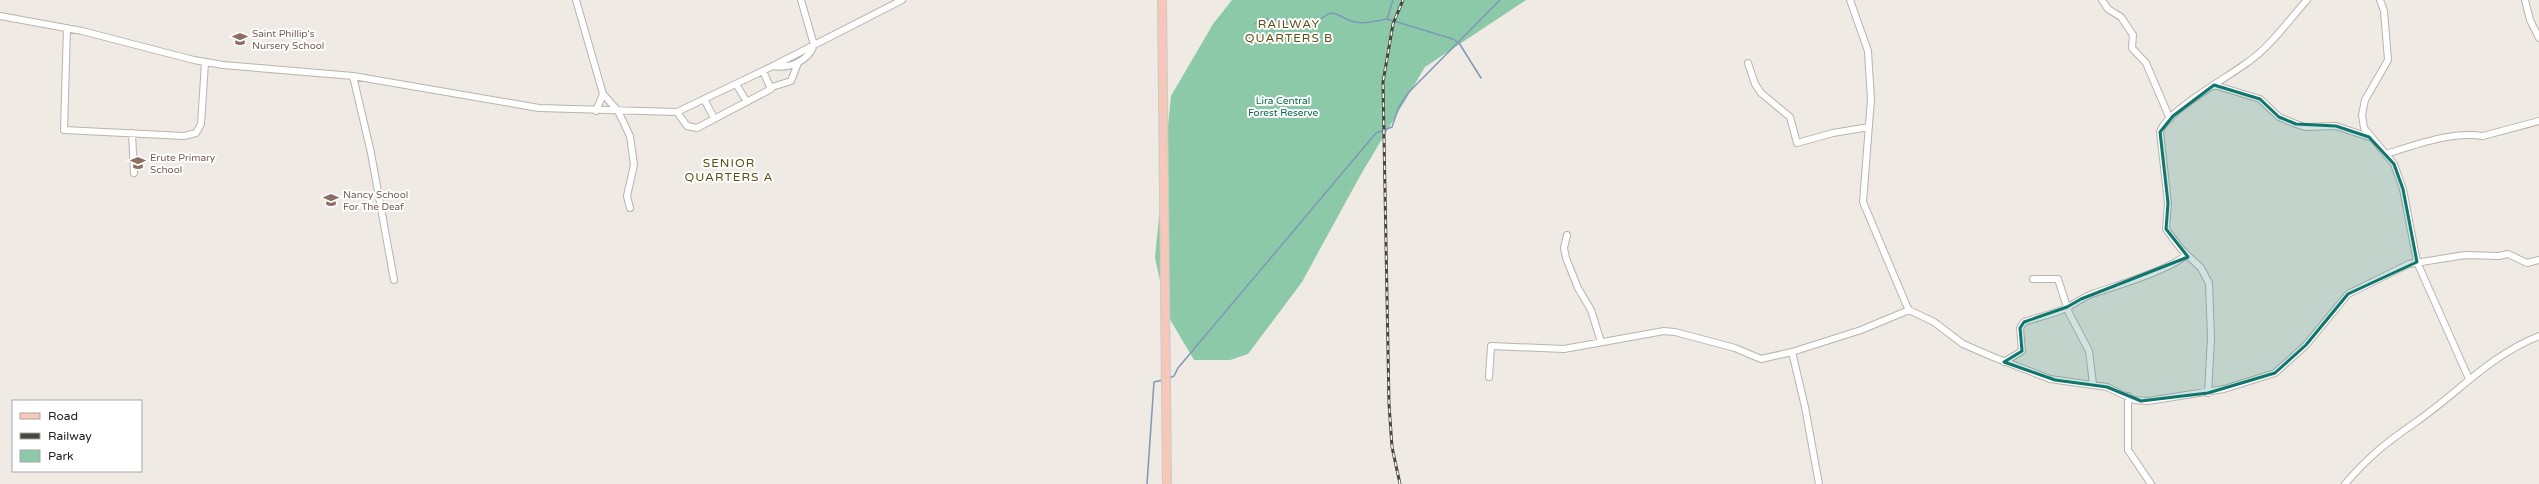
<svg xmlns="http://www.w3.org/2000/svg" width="2539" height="484" viewBox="0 0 2539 484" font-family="'Varela Round',sans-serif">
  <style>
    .green { fill: #8cc9a9 }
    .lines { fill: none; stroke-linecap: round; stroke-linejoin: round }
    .stream { stroke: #7e98b8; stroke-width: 1.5 }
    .minor-casing { stroke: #b8b4ac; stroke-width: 8 }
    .major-casing { stroke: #cacac9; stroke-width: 10 }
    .minor { stroke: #fff; stroke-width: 6 }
    .major { stroke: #f5c8b9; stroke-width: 8 }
    .rail-casing { stroke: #494642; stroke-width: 3 }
    .rail { stroke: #fff; stroke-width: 1.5; stroke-dasharray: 4.5; stroke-linecap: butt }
    .marked { fill: #0f766e; fill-opacity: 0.2; stroke: #0f766e; stroke-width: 3; stroke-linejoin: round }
    .labels { text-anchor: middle; stroke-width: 4; stroke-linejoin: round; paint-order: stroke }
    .education-label { font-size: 10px; fill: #785e54; stroke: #fff; text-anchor: start }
    .park-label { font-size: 10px; fill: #046945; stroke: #fff }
    .quarter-label { font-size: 12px; letter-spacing: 1px; fill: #5e4d0e; stroke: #fff }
  </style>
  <rect width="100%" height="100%" fill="#efeae3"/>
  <path class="green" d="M1232,0H1526L1425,67L1360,176L1302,282L1248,354L1230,360H1194L1168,316L1155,258L1171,96L1213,24Z"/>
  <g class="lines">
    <path class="stream" d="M1393,0L1387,19L1453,39L1459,43L1481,78
      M1255,24C1264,13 1288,24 1299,24C1311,25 1321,19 1330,13C1339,13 1342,18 1351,21C1362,25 1376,21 1387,19
      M1169,378L1174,376L1178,368L1376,133L1392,127L1398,109L1408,93L1500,0
      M1147,484L1154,382L1163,380"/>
    <g class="minor-casing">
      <path id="minor" d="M576,0L603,94L618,111L630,136L634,165L627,196L630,208
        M1850,0L1868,51L1869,68L1871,99L1863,202L1906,304L1909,310L1934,322L1963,344L1993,357L2050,379L2107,387L2134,400L2148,401L2224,389L2275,373L2306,345L2348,294L2409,264L2465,255L2499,256L2508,254L2527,263L2539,260
        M2102,0L2108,9L2121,17L2133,35L2132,48L2146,63L2170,119
        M2380,0L2384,11L2388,60L2365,100L2362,115L2364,128L2394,164L2403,189L2417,262L2469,379
        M2525,0L2530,20L2539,38
        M0,16L82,31L194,60L223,65L353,76L539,108L677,112L773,66L902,0
        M67,28L64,130L184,136L196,133L201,124L205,63
        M1748,63L1755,84L1761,93L1790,117L1797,143L1833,133L1869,127
        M773,66C790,69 808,61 814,45L801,0
        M353,76L371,153L394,280
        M736,84L747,102
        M2214,85L2260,99L2279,117L2296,124L2305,127L2336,126L2369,137
        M772,87L791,81L798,63
        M704,99L714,118
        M596,111L603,94
        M677,112L687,126L697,128L771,89L763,71
        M132,133L134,173
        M2386,154C2415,145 2452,131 2483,136L2539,121
        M1567,235L1564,248L1566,258L1578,288L1591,310L1601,342
        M2033,279H2058L2069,313L2089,351L2093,384
        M1792,352L1861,330L1909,310
        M2004,362L2022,351L2020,328L2024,322C2038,317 2055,314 2068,307C2077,302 2085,296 2095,293C2116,286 2172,269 2186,255
        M1489,377L1491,346L1564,349L1664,331L1675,332L1735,348L1761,359L1792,352L1805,407L1819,484
        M2208,393L2211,338L2209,283L2201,268L2181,249L2166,229L2168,203L2160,132C2166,111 2230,76 2248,62C2271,46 2288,21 2307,0
        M2128,396V450L2151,484
        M2345,484C2369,456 2387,442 2416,422C2458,393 2489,356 2539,336"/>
    </g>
    <g class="major-casing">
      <path id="major" d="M1162,0L1167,484"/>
    </g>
    <use href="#minor" class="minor"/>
    <use href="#major" class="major"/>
    <g class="rail-casing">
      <path id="rail" d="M1400,484L1392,447L1389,404L1383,82L1393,24L1403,0"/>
    </g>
    <use href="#rail" class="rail"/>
  </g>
  <path class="marked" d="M2214,85L2260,99L2279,117L2296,124L2336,126L2369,137L2394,164L2403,189L2417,262L2348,294L2306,345L2275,373L2208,393L2141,401L2107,387L2055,380L2004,362L2022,351L2020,328L2024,322L2067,307L2081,299L2188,257L2166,229L2168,203L2160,132L2173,116Z"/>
  <defs>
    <g id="school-bare" transform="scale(1.2)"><path d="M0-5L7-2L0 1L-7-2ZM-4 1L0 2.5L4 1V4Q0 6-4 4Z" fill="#8d6e63" stroke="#fff" stroke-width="2.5" paint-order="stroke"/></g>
  </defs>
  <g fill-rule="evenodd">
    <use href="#school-bare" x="240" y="39"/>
    <use href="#school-bare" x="138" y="163"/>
    <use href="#school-bare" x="331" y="200"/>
  </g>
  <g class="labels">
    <g class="education-label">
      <text x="252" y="37">Saint Phillip's<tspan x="252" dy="12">Nursery School</tspan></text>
      <text x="150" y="161">Erute Primary<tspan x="150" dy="12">School</tspan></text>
      <text x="343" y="198">Nancy School<tspan x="343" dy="12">For The Deaf</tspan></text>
    </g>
    <g class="park-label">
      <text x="1283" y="104">Lira Central<tspan x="1283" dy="12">Forest Reserve</tspan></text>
    </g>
    <g class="quarter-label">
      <text x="1289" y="28">RAILWAY<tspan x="1289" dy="14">QUARTERS B</tspan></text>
      <text x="729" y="167">SENIOR<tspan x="729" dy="14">QUARTERS A</tspan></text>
    </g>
  </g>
  <rect x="12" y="400" width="130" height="72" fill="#ffffff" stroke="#a7a7a5"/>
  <rect x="20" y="413" width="20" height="6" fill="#f5c8b9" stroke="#a7a7a5"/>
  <text x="48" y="420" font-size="12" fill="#24221f">Road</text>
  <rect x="20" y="433" width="20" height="6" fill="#494642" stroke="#a7a7a5"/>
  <text x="48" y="440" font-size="12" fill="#24221f">Railway</text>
  <rect x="20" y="450" width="20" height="12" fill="#8cc9a9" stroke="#a7a7a5"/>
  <text x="48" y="460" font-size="12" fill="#24221f">Park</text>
</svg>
